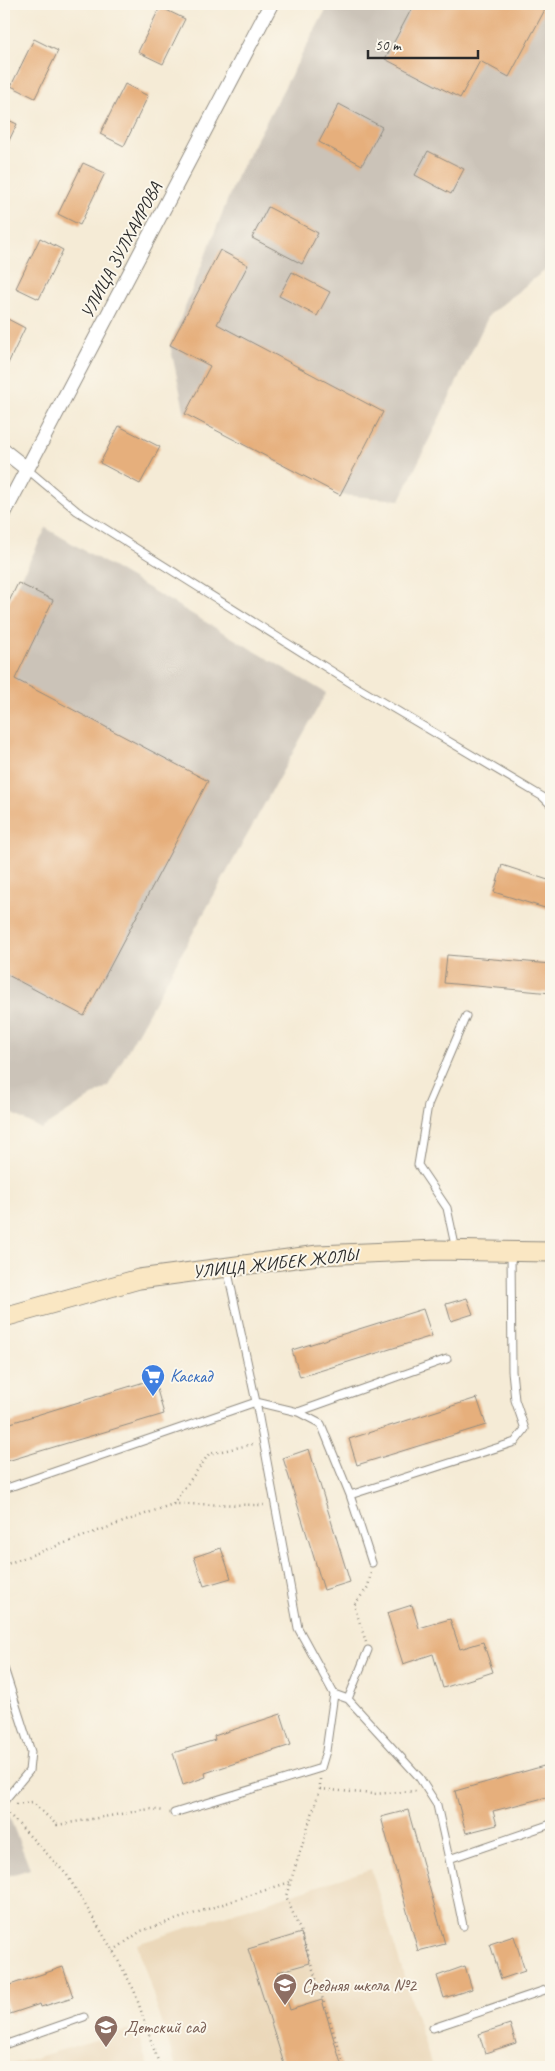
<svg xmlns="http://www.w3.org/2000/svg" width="555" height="2071" viewBox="0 0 555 2071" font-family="Caveat,sans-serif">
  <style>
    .built { fill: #ebd8ba }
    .industrial { fill: #cbc3b8 }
    .building { fill: #e6af7c }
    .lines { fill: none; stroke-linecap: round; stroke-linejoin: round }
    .lane-casing { stroke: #908b80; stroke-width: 9 }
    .street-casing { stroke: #908b80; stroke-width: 16 }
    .secondary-casing { stroke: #908b80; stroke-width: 21 }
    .path { stroke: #908b80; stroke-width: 2.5; stroke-dasharray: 1 4; stroke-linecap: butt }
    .lane { stroke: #fff; stroke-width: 7 }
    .street { stroke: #fff; stroke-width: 14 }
    .secondary { stroke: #fae7c3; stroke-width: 19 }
    .labels { text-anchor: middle; stroke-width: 4; stroke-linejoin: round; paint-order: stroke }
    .street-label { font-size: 18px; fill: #2b2b2b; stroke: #fbf7ec }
    .shop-label { font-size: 18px; fill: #366cbe; stroke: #fbf7ec; text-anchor: start }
    .education-label { font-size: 18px; fill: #785e54; stroke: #fbf7ec; text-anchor: start }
  </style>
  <rect width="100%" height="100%" fill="#fbf7ec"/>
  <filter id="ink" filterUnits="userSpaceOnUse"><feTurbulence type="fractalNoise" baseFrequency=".02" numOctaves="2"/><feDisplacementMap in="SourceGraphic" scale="10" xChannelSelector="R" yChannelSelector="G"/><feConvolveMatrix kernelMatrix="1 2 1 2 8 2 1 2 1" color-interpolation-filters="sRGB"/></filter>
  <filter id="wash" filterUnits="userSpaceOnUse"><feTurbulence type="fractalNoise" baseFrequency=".0096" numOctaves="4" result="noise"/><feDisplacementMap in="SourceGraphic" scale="20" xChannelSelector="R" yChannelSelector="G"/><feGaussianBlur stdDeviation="1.12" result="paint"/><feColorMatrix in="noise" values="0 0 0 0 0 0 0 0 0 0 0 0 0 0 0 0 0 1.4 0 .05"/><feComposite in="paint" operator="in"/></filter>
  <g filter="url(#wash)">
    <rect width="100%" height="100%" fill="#f5ebd6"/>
    <path class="built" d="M371,1869L432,2067H176L137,1944Z
      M136,2028L148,2067H4Z"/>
    <path class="industrial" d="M329,4H551V265L489,315L400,500L340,495L185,414L170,345L237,176Z
      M46,528L326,693L108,1086L41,1129L4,1109V613Z
      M9,1816L30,1869L4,1877V1818Z"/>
    <g id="blocks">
      <path class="building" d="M414,4H548L509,77L480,61L460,98L385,59Z
        M160,7L185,19L163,64L138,52Z
        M34,39L58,51L35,98L11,86Z
        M125,84L148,96L124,146L100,134Z
        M339,104L382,127L362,165L319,142Z
        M4,118L17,124L4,151Z
        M428,151L464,169L451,194L415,175Z
        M83,163L105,173L80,225L58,214Z
        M268,207L318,233L302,264L252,238Z
        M40,238L63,250L39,299L16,288Z
        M220,250L248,265L217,324L383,412L340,495L185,414L210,366L170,345Z
        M292,272L330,292L317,316L279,296Z
        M4,317L25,328L4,372Z
        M119,426L160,447L140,484L100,463Z
        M18,583L53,600L15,679L208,781L84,1016L4,973V612Z
        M502,865L551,881V910L494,892Z
        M447,955L551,964V993L444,983Z
        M467,1298L473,1314L451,1321L446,1304Z
        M423,1309L432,1336L300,1377L292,1350Z
        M154,1379L164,1414L4,1462V1425Z
        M477,1398L486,1425L357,1465L349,1439Z
        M309,1449L350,1582L324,1590L283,1458Z
        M221,1548L231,1578L204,1586L194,1557Z
        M412,1605L419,1628L450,1619L460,1649L483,1642L493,1672L443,1688L433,1654L403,1664L387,1613Z
        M281,1714L291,1745L205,1773L206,1777L183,1785L173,1753L215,1740L214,1736Z
        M551,1764V1796L493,1811L497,1825L466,1833L455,1791Z
        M408,1810L445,1944L418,1951L381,1817Z
        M301,1933L310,1963L278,1972L290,2010L322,2000L342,2067H285L248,1949Z
        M514,1936L525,1971L501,1979L490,1944Z
        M465,1966L472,1989L444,1998L437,1976Z
        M63,1967L73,1997L41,2007L40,2004L10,2014L4,1996V1987Z
        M510,2024L516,2043L485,2053L479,2034Z"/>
    </g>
  </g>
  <g filter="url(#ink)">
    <use href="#blocks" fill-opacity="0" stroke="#908b80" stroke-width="1"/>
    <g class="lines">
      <g class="lane-casing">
        <path id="lane" d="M27,469L77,511L357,687L543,797L551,805
          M456,1250L447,1208L418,1165L428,1105L466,1016
          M227,1268L256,1402L298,1412L321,1424L350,1495L372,1563
          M298,1412L447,1359
          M4,1489L256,1402L298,1628L334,1694L326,1751L321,1768L174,1813
          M350,1495L515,1442L525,1429L515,1400L512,1371L511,1251
          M4,1668L31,1752L29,1771L4,1801
          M334,1694L348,1699L368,1650
          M348,1699L419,1777L437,1805L449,1859
          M463,1926L449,1859L551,1824
          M433,2028L551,1988
          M4,2045L84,2017"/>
      </g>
      <g class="street-casing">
        <path id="street" d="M4,451L27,469
          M4,513L271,4"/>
      </g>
      <g class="secondary-casing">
        <path id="secondary" d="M4,1317L139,1279L318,1255L437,1250L551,1252"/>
      </g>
      <path class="path" d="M173,1504L209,1454L253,1444
        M4,1565L173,1504L264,1505
        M366,1642L354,1605L368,1587L371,1572
        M320,1779V1789L286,1896L301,1933L345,2067
        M320,1789L373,1794L416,1791
        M16,1804L32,1802L57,1825L150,1809L165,1811
        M5,1810L67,1875L113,1951L134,1990L160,2067
        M113,1951L141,1931L290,1882"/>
      <use href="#lane" class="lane"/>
      <use href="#street" class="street"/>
      <use href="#secondary" class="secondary"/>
    </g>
  </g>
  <defs>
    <g id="supermarket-pin" transform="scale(1.25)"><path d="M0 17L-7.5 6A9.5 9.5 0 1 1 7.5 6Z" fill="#3f7fe0" stroke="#fbf7ec"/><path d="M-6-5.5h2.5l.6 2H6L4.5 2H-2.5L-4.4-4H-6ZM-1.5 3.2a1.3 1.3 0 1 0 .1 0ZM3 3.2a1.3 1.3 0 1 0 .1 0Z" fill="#fff"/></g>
    <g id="school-pin" transform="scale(1.25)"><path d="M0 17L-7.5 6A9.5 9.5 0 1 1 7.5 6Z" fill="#8d6e63" stroke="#fbf7ec"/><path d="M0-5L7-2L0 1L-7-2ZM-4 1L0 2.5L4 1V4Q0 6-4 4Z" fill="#fff"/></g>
  </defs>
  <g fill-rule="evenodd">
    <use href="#supermarket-pin" x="153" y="1376"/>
    <use href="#school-pin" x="285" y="1985"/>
    <use href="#school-pin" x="106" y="2027"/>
  </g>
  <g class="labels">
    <g class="street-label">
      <text transform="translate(121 250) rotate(-62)" y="6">УЛИЦА ЗУЛХАИРОВА</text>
      <text transform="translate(275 1263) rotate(-6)" y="6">УЛИЦА ЖИБЕК ЖОЛЫ</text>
    </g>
    <g class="shop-label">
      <text x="170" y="1382">Каскад</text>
    </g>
    <g class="education-label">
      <text x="302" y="1991">Средняя школа №2</text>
      <text x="124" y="2033">Детский сад</text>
    </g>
  </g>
  <rect width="555" height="2071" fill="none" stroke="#fbf7ec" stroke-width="20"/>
  <path d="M368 50v8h110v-8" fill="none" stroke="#2b2b2b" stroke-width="2.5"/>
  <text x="375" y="50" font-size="15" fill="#2b2b2b" stroke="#fbf7ec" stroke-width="4" paint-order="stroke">50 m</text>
</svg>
